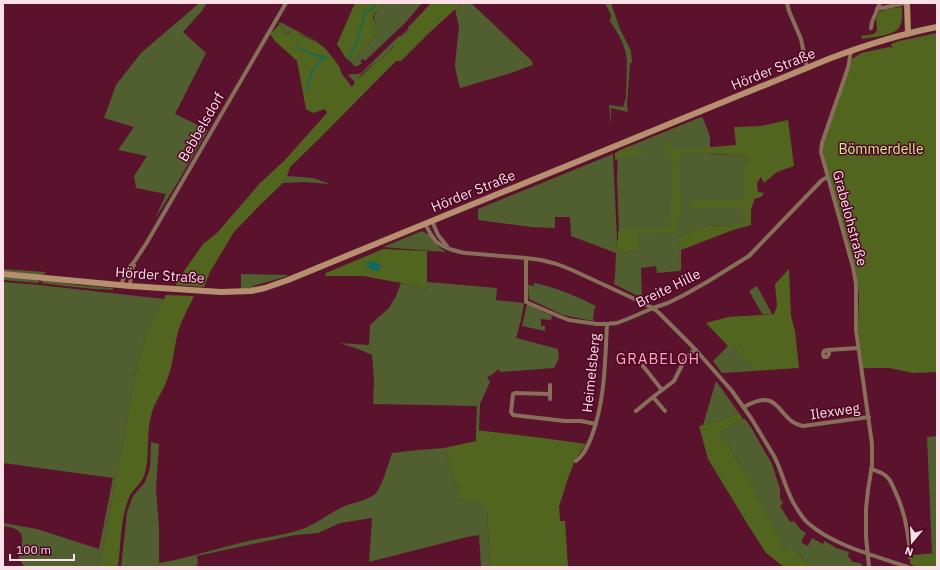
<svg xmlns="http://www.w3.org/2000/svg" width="940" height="570" viewBox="0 0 940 570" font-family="'IBM Plex Sans',sans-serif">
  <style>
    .green { fill: #515f30 }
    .forest { fill: #52651f }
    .water { fill: #13685e }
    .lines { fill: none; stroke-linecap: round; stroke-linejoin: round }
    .stream { stroke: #13685e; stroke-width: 1.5 }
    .minor { stroke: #876f5a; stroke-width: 4 }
    .secondary { stroke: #b6906e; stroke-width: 6 }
    .labels { text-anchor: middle; stroke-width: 3; stroke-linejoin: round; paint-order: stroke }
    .street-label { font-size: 14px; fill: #fbe0e6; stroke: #4e0423 }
    .park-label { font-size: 14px; fill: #d4f190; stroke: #4e0423 }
    .neighbourhood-label { font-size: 15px; letter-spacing: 1px; fill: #ffa8be; stroke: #4e0423 }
  </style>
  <rect width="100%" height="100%" fill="#5a122d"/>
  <path class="green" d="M198,3H207L201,12L183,32L206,53L175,114L208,130L176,185L155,219L166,194L136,188L134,176L147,156L118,150L134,127L104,118L116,85L141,53L197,5Z
    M384,3H422L406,22L368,58L365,61L363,59L360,61L362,63L358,66H354L352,63L378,32C373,14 371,17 384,3Z
    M462,3H471L532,61L533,65L508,74L460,88L456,72L455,65L459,26L455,9Z
    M605,3H611L620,29L631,51L632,63H630L627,104L628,112L611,108V124L609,105L623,107L626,97L627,61C626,46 618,33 610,21L611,15Z
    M416,19L410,26L409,30L381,59C372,64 362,73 355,82L348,75C352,73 357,75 361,73L399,36H401L408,29V27Z
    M279,23H282L316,41L326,49C318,43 305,34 294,33C291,32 286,34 282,34L283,27L278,24Z
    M701,117L703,118L710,136V154L746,156L754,199V201L745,224L725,226L709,225L678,237L679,271L657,273L656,266L641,268L642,298L614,284L615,276L616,253L571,236L570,217H555V228L531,227L478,220V209L613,154L617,240L616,248V253L639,251L618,231H619L617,179L618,151Z
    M287,176L313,178L330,184L304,182L283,183Z
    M422,231L427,234L428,233C433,241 437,247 445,251V252L383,247Z
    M3,269L45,272L46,273L42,275L3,271Z
    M241,274L286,275L288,276L253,286V288L241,290Z
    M3,276L38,280L39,283L3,280Z
    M43,280L78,285L113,288V290C89,289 65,286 41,283Z
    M3,282L39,285L164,299L149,326L138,361L102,552V567H24C23,564 20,561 19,558C18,554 20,550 21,546C26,530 15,528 3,526V523L37,529L99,549L113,478L3,463Z
    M427,282L497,288L496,300L524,303L521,320L516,338L558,349L559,358L554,368L500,372L498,369L493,374L487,377L490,382L480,404L479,430H476L477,406L373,404L374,379L372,355L358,349L340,343L369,345L370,325L389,308L396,296L401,283L427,289Z
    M534,283C556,287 576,296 596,306L594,310L593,321L563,315L529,299L528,285L534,286Z
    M757,286L772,314H762L749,291Z
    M527,304L552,316L551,320L541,319V326H545V331L522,326Z
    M728,346H733L754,371L722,373L713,361Z
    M716,381L739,413L713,423L703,425Z
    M743,419H745L752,429L772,464L780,489V499L783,503L780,506L790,522L794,521L801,530L806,533L802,540V543L808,546L812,538L823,544L825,541L836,548L849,552L848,557L851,559V561L862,564V567H812L807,564L800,554L785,550L767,516L745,472L720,432Z
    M937,436V567H936V554L932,553L927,437Z
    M151,442L159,444L156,489L159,527V563C189,558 218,548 248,541C267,537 287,535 305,528C319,522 331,512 345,506C353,503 371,499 376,493C383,484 388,464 392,453L418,450L444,448L461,500L478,503L487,509L490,567H481L479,535L467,537L369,562L372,518L340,523L318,533L295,535L197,556L198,564L194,567H121L127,512L133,496L145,482L148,474L150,467Z"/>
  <path class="forest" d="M355,3H384L374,14L373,17L378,32L352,63L345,57L337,44Z
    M431,3H462L428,34L401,61H396L318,140L290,167L287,176L283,183L260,205L234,232L210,272L204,287L176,285L177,281L203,244L217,233L260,183L284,161L327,113L325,109L313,113L306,109L297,61L275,41L270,34L279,25L283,27L282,34H288L293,32L301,35L316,42L325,48L339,66L342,74L352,87L355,82L354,79L359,78L376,62L381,59L394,46V43L399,37H402L409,30L410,26L416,19Z
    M902,7C902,13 903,20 900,26C896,36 872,37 862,39L861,36L874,34L877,30L876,19L879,12L887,9Z
    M937,33V372L913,373L889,368H863L858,328L859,295L855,267L824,156L823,148L825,138L852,59L861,53L889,47L892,48L891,44L899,41Z
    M788,120L794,166L777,172L764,183L761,177L757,183L758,192L764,193L761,197L754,199L751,210V225L733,230L681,250V270L679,271L678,237L709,225L725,226L745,223L742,208L690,209V201L743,199V186L744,164L747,162L746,156L703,153H681V159H679L681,209L680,215L678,216L677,220L679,221L677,232L638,234L639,251L616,253L617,240H618V231L622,230L669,227L670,225H671L670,197H673L671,157L670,154H666L664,143L670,142L674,150L736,145L734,127L761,126Z
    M630,146L632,149L646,151V154L627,155L615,160V153Z
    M383,249L427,251V289L401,283L363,276H326L325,275L326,273Z
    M789,269L791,316L795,331L799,368L754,371L733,346H728L706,323L728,317L774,314L777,306L775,284Z
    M166,295L194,296C188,309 180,322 177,336C174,349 173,364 168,377C164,391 154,402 151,416C146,435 150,455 145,473C143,483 132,489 129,498C120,520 121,544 118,567H102V552L138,361L149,326Z
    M739,413L743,419L720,432L745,472L785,550C798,546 802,561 812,567H784L766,553L748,525L708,459L699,426L713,423Z
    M476,430L543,438L586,444L575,460L567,481L559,507L560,521H565L568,567H490L487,509L478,503L461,500L444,448L476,441Z
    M936,553V567H918L910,564V558H913V555Z"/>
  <path class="water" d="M373,261L380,264V270L377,271L371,270L368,266L364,264Z"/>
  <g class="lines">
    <path class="stream" d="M297,47L312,54L324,57
      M349,60L356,45L365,13L372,9L377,3
      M307,91L312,71L324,57H328"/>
    <path class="minor" d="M787,3L789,11L801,39L807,68
      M877,9L906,3
      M871,28L872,22L880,3
      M851,51L848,68L822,143L821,152L848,249L853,267L856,284V330L872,444V465L868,490L866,509V537L869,567
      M432,221L438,235L447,246
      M425,224C429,230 432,239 438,243C444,248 458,252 466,253L526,258L541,260L557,264L572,270L639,301L653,308L659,313L695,349L732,391L751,418L774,456C782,471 785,488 794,504C798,510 802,518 808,523C834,546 876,556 908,567
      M526,258V302L561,317L569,320L597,324H607L617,323L630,318L653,308L668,303L684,295L707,282L749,256L822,180L828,177
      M121,285L127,270L134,262L146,244L286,3
      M130,286L131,272L134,265
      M828,350L829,354L827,357H824L823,354L824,351L828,350L858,348
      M643,366L662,390
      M550,394L515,393L513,394L511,412L513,415L565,421H581L596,424
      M550,399V385
      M744,407C782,385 776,421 803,426L869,417
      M636,411L653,397
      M665,411L653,397L674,381L685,359L695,349
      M576,461C584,455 587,447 591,438C605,402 605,363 607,324
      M871,469C877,471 884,473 888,478C891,481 893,487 895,491C905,512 909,534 910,557"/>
    <path class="secondary" d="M907,3L908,34
      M3,274L130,286L221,292L251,291L265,288L288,280L378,243L831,58C866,45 901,34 937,27"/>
  </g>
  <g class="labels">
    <g class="street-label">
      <text transform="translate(773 69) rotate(-22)" y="5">Hörder Straße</text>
      <text transform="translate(201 127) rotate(-60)" y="5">Bebbelsdorf</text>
      <text transform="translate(473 191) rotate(-22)" y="5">Hörder Straße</text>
      <text transform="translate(850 218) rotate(75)" y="5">Grabelohstraße</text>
      <text transform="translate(160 275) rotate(4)" y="5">Hörder Straße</text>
      <text transform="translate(668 288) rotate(-26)" y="5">Breite Hille</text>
      <text transform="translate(591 373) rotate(-84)" y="5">Heimelsberg</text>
      <text transform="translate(835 411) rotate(-8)" y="5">Ilexweg</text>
    </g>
    <g class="park-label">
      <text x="881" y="154">Bömmerdelle</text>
    </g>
    <g class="neighbourhood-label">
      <text x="658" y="364">GRABELOH</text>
    </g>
  </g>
  <rect width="940" height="570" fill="none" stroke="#fbe0e6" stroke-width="8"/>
  <g transform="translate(912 542) rotate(198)" stroke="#4e0423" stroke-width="3" paint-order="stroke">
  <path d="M0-3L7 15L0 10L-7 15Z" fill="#fbe0e6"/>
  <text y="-6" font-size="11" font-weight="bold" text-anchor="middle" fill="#fbe0e6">N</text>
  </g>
  <path d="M10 554v6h64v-6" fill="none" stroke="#fbe0e6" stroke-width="2"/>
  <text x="16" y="554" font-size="12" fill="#fbe0e6" stroke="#4e0423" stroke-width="3" paint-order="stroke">100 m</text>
</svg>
